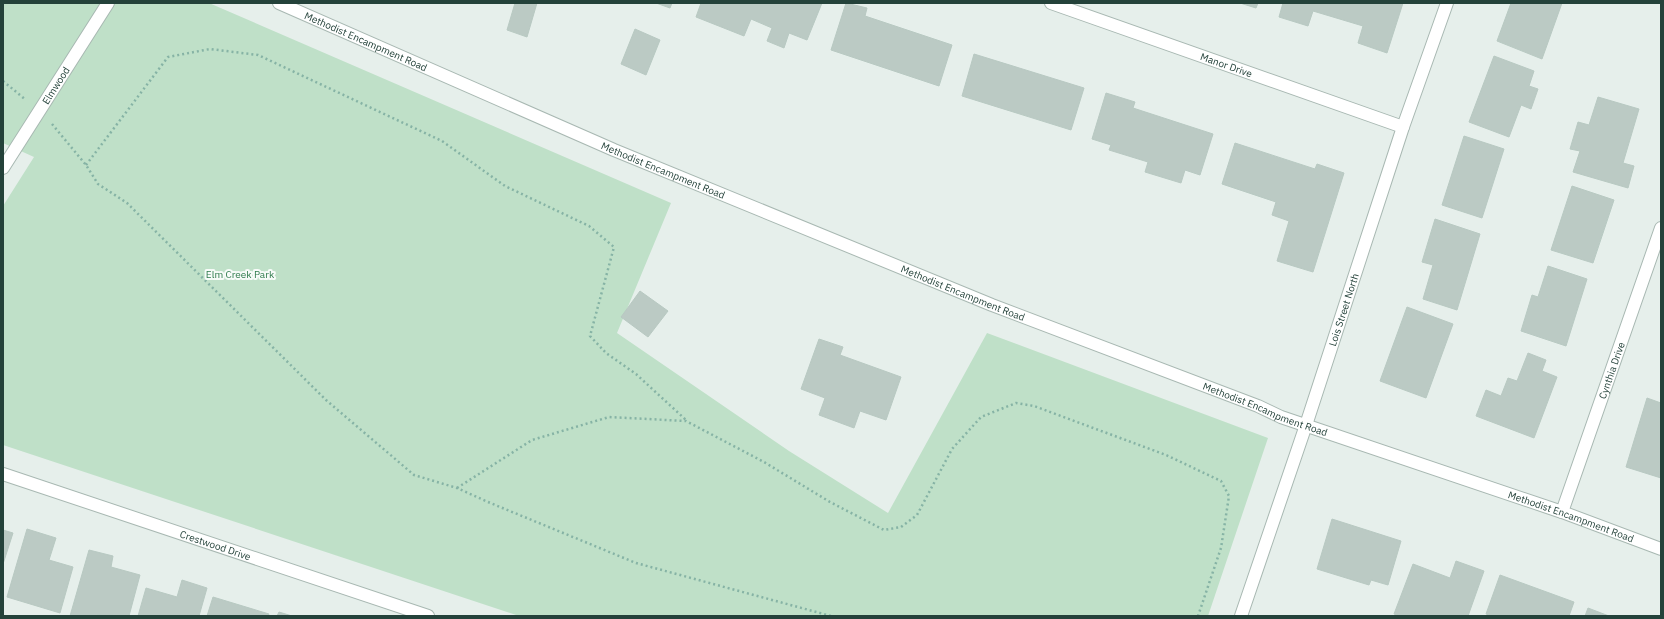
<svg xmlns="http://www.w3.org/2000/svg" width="1664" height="619" viewBox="0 0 1664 619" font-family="'IBM Plex Sans',sans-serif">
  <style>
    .park { fill: #bfe0c8 }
    .building { fill: #bbcac4; stroke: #b8c9c2 }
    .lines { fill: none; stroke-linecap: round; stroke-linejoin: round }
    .minor-casing { stroke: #a8b8b2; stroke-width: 14 }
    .path { stroke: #86b3a5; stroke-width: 2.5; stroke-dasharray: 2 3; stroke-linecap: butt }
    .minor { stroke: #fff; stroke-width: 12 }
    .labels { text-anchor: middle; stroke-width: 4; stroke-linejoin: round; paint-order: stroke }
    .street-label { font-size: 10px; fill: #24423a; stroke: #f7fbf9 }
    .park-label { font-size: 10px; fill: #2d7a4b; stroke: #f7fbf9 }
  </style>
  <rect width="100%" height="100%" fill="#e6efeb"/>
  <path class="park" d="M3,3H209L671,203L617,333L789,451L888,513L987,333L1268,438L1208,616H519L3,445V206L34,157L3,143Z"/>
  <path class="building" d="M515,3H537L527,37L507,30Z
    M656,3H672L670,8Z
    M701,3H822L807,40L789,33L784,48L767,41L772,28L751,19L744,36L696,17Z
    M846,3L867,8L865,16L952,45L939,86L831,50Z
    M1240,3H1258L1256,8Z
    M1283,3H1403L1387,53L1358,43L1363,26L1313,11L1308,26L1279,17Z
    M1511,3H1562L1542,59L1497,41Z
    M635,29L660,40L646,75L621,64Z
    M974,54L1084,88L1071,130L962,96Z
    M1494,56L1534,71L1529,86L1538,89L1531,109L1521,105L1509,137L1469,122Z
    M1106,93L1135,102L1133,108L1213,134L1200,175L1185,170L1181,183L1145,172L1148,162L1109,150L1111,145L1092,139Z
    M1598,97L1639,109L1623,163L1634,166L1628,188L1573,172L1580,151L1570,149L1578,122L1589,125Z
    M1464,136L1504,149L1482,218L1442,205Z
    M1235,143L1315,169L1317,164L1344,173L1313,272L1277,261L1289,221L1272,215L1276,202L1222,184Z
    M1572,186L1614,200L1593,263L1551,250Z
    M1435,219L1480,234L1457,310L1423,299L1433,265L1422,262Z
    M1548,266L1587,279L1566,346L1521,331L1532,295L1538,297Z
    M640,291L668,311L648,337L621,317Z
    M1407,307L1453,324L1426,398L1380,381Z
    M819,339L843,347L840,355L901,377L886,420L860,411L854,428L819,415L825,398L801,389Z
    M1528,353L1546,360L1542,371L1557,377L1534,438L1476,416L1486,390L1501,396L1508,378L1517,381Z
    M1647,398L1661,403V478L1626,467Z
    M1332,519L1401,541L1388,585L1371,580L1369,585L1317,569Z
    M27,529L56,538L49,560L73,567L60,613L7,597Z
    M3,530L13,533L3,564Z
    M89,550L113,556L111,567L140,575L129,616L97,615V616H70Z
    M1456,561L1484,571L1468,616H1399L1394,614L1413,564L1450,578Z
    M1500,575L1574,602L1569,616H1492L1486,614Z
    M182,580L207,588L199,616H138L146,588L177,597Z
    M213,597L269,614L268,616H207Z
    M1588,608L1609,616H1585Z
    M279,612L292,616H277Z"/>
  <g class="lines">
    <g class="minor-casing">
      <g id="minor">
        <path id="s1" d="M279,3L614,150L992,305L1258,406L1281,417L1562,512L1661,549"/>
        <path id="s2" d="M1051,3L1403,127"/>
        <path id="s3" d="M3,168L108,3"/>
        <path id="s4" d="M3,474L428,616"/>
        <path id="s5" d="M1562,512L1661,228"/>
        <path id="s6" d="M1241,616L1306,425L1403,127L1447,3"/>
      </g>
    </g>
    <path class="path" d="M3,81L26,100
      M52,124L86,165L98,184L127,203L326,400L414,475L457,488L488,502L636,563L831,616
      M86,165L168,57L210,49L258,55L442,141L505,186L589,226L614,247L590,336L606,353L636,374L686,420
      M457,488L532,440L609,417L686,421L764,462L830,502L884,530L901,527L917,515L952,449L981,417L1016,403L1034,406L1166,455L1221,481L1229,496L1221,548L1198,616"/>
    <use href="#minor" class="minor"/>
  </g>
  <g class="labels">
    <g class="street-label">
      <text dy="4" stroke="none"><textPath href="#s1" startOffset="95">Methodist Encampment Road</textPath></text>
      <text dy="4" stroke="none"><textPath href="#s2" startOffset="186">Manor Drive</textPath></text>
      <text dy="4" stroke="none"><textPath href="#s3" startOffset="98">Elmwood</textPath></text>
      <text dy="4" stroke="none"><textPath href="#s1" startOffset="419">Methodist Encampment Road</textPath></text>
      <text dy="4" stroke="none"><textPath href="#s1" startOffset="743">Methodist Encampment Road</textPath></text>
      <text dy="4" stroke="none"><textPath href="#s6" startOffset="323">Lois Street North</textPath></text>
      <text dy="4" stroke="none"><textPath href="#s5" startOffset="150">Cynthia Drive</textPath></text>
      <text dy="4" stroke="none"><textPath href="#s1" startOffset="1067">Methodist Encampment Road</textPath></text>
      <text dy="4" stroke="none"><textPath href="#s1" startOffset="1391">Methodist Encampment Road</textPath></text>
      <text dy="4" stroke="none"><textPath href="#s4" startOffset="224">Crestwood Drive</textPath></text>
    </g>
    <g class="park-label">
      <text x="240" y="278">Elm Creek Park</text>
    </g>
  </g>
  <rect width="1664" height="619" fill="none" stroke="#24423a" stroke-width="8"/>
</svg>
